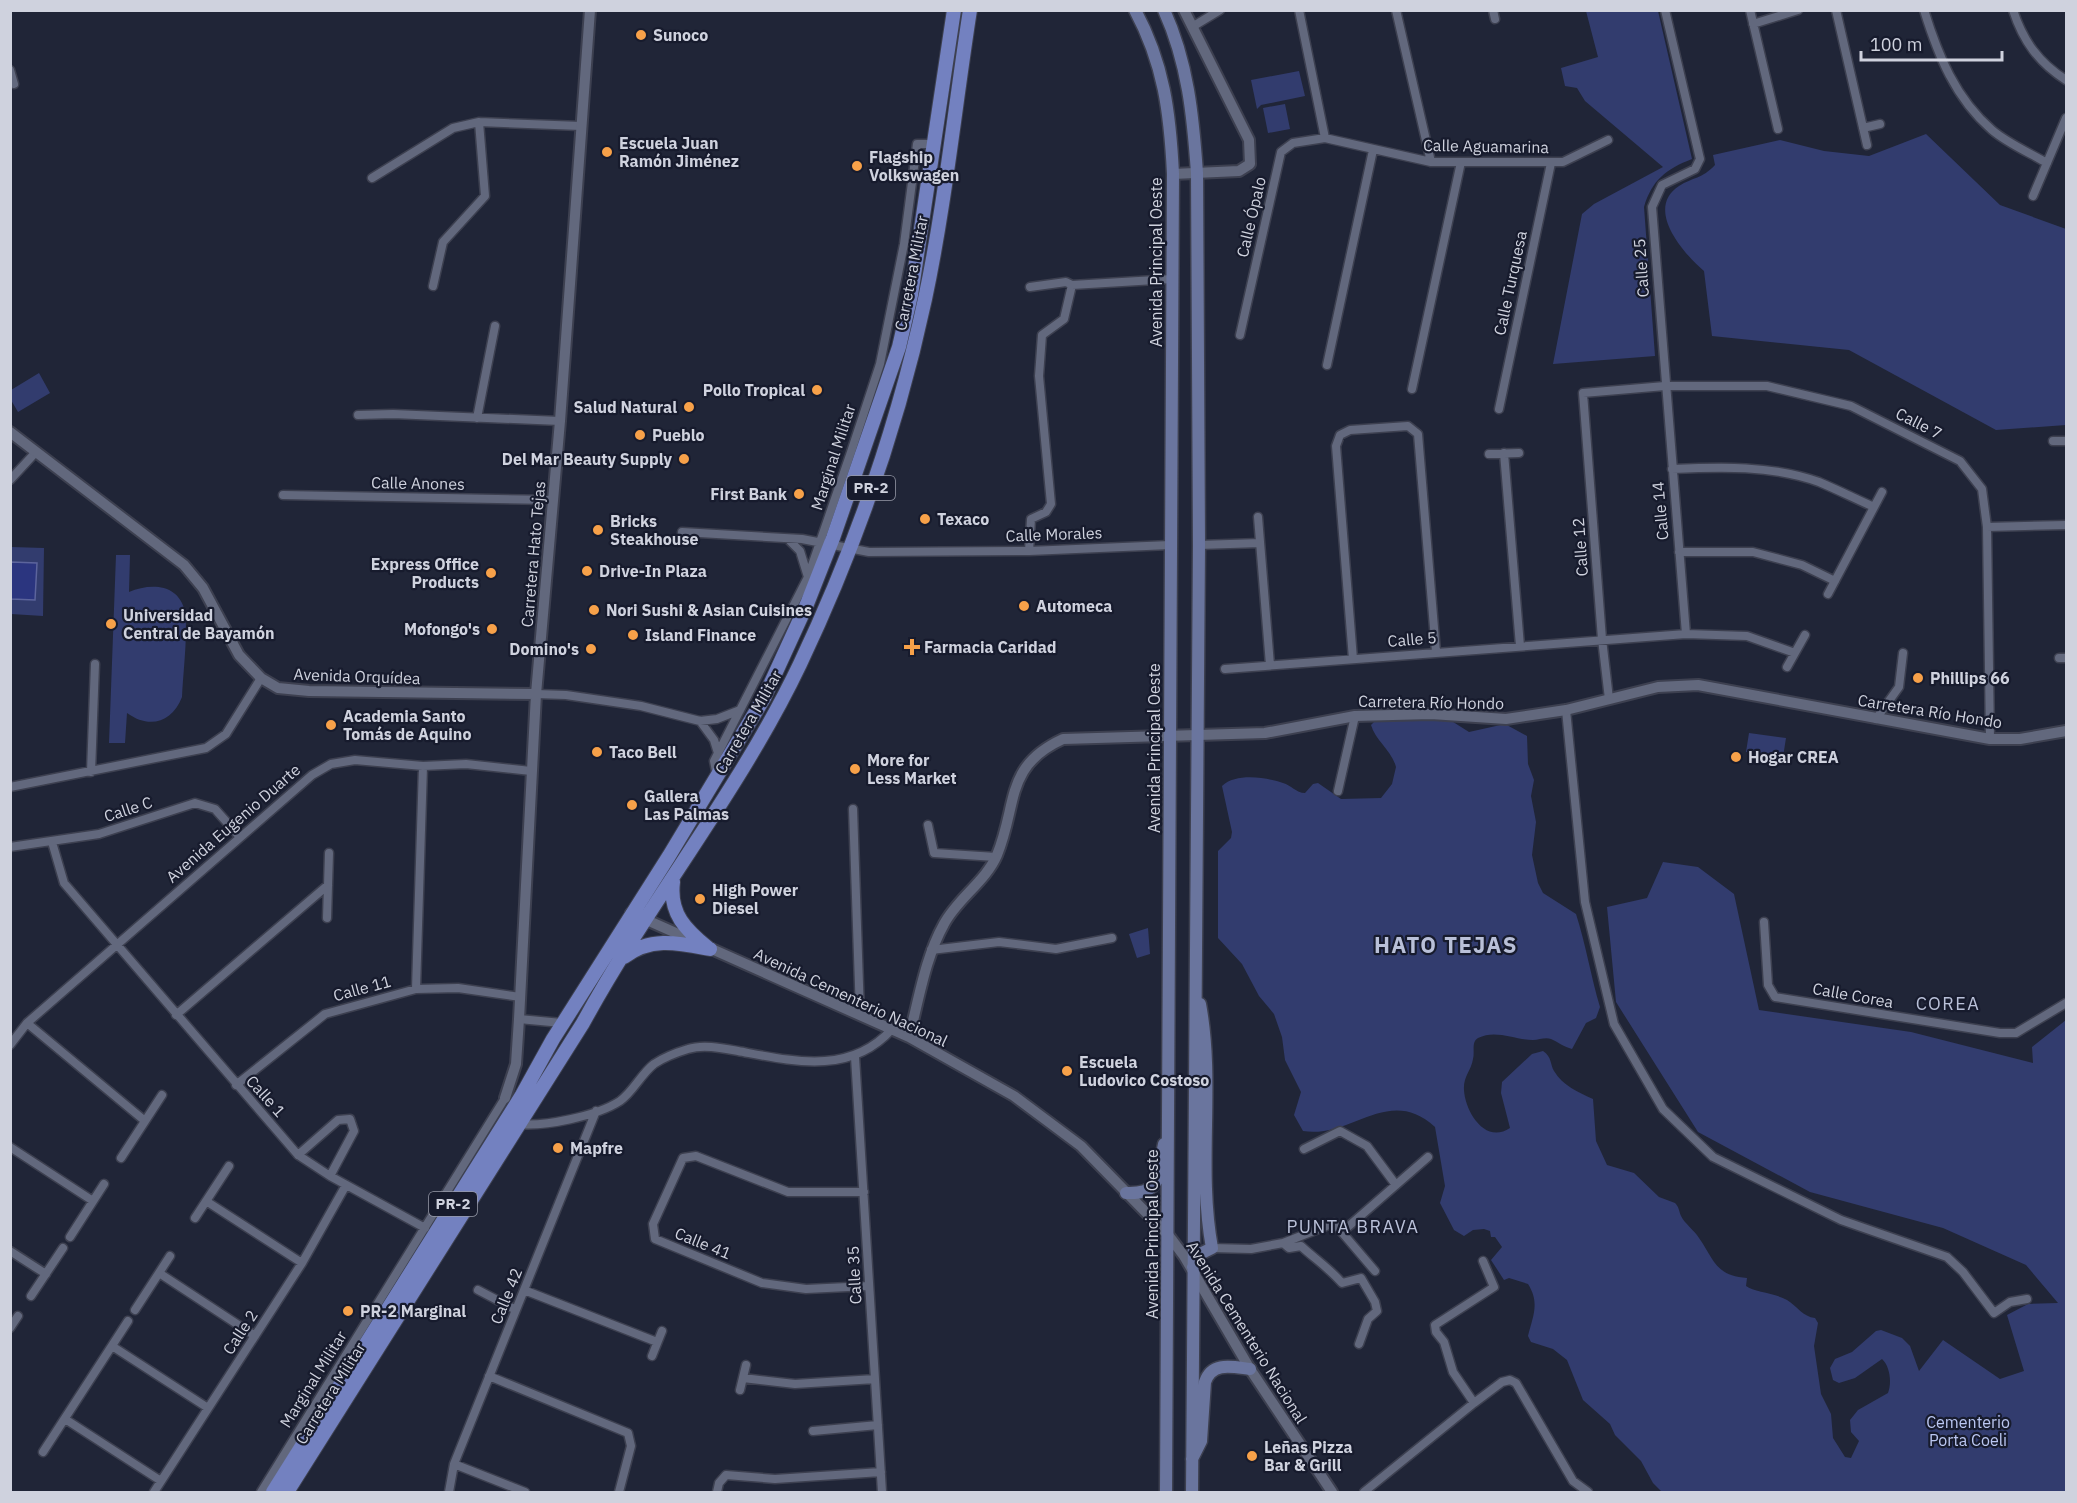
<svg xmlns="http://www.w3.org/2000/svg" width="2077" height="1503" viewBox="0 0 2077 1503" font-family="'IBM Plex Sans',sans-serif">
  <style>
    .green { fill: #323c6e }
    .water { fill: #2b357f; stroke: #5c649c; stroke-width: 1.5 }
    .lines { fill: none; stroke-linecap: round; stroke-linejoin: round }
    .minor-casing { stroke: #3d4050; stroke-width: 11 }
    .tertiary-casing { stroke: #3d4050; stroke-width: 14 }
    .secondary-casing { stroke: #3d4050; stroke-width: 15 }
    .primary-casing { stroke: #3d4050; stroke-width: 16 }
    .minor { stroke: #62687d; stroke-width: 8 }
    .tertiary { stroke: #62687d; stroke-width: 10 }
    .secondary { stroke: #6a759e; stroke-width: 12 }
    .primary { stroke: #7381c0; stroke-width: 14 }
    .poi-dot { fill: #f7a149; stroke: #171b2d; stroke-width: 2 }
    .labels { text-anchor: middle; stroke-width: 4.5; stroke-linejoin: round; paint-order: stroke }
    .shield { fill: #171b2d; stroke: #989ba9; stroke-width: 1.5 }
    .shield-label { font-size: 15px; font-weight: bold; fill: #cfd2de }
    .poi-label { font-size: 16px; font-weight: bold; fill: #cfd2de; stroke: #171b2d; text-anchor: start }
    .street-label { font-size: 16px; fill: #cfd2de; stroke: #171b2d }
    .park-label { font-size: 16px; fill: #bbc7f2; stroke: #171b2d }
    .neighbourhood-label { font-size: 18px; letter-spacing: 1.5px; fill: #b9c0d8; stroke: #171b2d }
    .district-label { font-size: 22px; font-weight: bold; letter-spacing: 1.5px; fill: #b9c0d8; stroke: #171b2d }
  </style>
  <rect width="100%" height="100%" fill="#202537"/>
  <path class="green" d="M1586,11H1658L1692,159C1666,169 1652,180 1644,207L1655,356L1553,364L1582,214L1594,204L1663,167L1585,101L1577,88L1565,86L1561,68L1598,57Z
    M1299,71L1305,96L1261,105L1257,109L1251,80Z
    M1285,104L1290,129L1268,133L1263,108Z
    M1926,134L2000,205L2066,229V425L1996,430L1849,350L1712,336L1704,271C1684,254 1644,209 1679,186C1693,177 1702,179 1715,165L1713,155L1780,140L1824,151L1869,156Z
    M39,373L50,393L18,412L11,400V390Z
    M11,547L44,548L43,616L11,614Z
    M116,555H130L129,592C150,583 179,583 185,612C188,634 183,673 182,697C172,723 149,729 127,713L125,743H109Z
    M1379,717L1450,720L1469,732L1505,724L1527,736L1528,764L1534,780L1531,796L1536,822L1532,855L1538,883L1543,893L1576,914C1586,945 1591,977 1600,1007L1596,1018L1586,1023L1572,1049C1564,1047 1558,1042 1551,1039C1545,1037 1539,1040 1533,1040C1515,1040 1496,1029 1478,1038C1471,1042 1475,1052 1473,1059C1471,1071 1463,1077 1464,1090C1465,1111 1485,1145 1510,1128L1501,1093L1502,1082L1532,1054L1543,1051C1552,1057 1550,1064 1554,1071C1563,1086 1578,1092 1593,1099L1596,1141L1607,1165L1634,1173L1659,1197L1675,1203C1679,1207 1679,1211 1681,1216C1685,1224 1694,1230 1699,1238C1714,1259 1715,1276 1747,1278L1746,1286C1754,1292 1775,1293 1787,1300C1797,1306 1803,1317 1815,1318L1818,1323L1814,1346L1821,1394L1831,1414L1833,1438L1845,1457L1851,1458L1859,1441L1851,1432L1850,1420L1858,1410L1888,1393C1892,1383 1890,1366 1882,1359L1855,1378L1839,1383L1833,1380L1830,1368L1835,1359L1852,1352L1876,1331L1881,1330L1902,1338L1910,1346L1919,1371L1943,1340L2000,1379L2024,1371L2007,1315L2028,1304L2058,1303L2026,1265L1943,1228L1810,1192L1698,1132L1616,1002L1607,907L1647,898L1663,862L1698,867L1734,894L1759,1010L1911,1032L2033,1063L2032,1047L2066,1020V1492H1662L1653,1483L1641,1461L1615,1435L1610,1424L1583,1400L1567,1360L1553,1349L1531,1342L1528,1336C1533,1316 1540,1303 1528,1284L1509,1278L1504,1280L1491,1260L1502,1247L1495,1237H1491L1490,1231L1484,1229L1473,1230L1464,1236L1454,1230L1440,1203L1445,1186L1435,1127C1389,1084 1351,1139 1303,1131L1294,1115L1301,1092L1285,1060L1282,1037L1274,1014L1259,996L1242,964L1218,938V851L1231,838L1232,832L1222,786C1236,773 1265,777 1283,783C1291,785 1296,793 1305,793L1313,784L1318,783L1341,799L1381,798L1392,784L1396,767C1392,751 1375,740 1371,725Z
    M1749,733L1786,738L1783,757L1746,752Z
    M1148,928L1150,954L1137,958L1129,934Z"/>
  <path class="water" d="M11,562L37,563L35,600L11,599Z"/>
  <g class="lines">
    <g class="minor-casing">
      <path id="minor" d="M1299,10L1325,138
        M1396,10L1431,162
        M1493,10L1495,19
        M1665,10L1700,159L1695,169L1662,185L1652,207L1686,634
        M1750,10L1778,129
        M1836,10L1867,145
        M1924,10C1938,55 1955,98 1992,130C2007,143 2030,153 2047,163
        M2013,10C2023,41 2039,63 2066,80
        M1753,24L1798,10
        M1192,27L1220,10
        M10,70L14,84
        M1863,128L1880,124
        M372,178L453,128L479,122L581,126
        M2033,196L2066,118
        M433,286L443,242L485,196L479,122
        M1030,287L1066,282L1072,285L1172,279
        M1240,335L1281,152L1293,143L1325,138L1431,162H1563L1608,140
        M1327,365L1373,150
        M1412,389L1461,162
        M1499,409L1551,163
        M358,415L393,414L560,421
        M477,418L495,326
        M2053,441H2066
        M1504,453L1520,646
        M1489,454L1519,453
        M1672,469C1720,467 1772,465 1819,482C1838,490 1856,499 1874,507
        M10,480L35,453
        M283,495L553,500
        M1258,517L1270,665
        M1987,527L2066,525
        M682,532L802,539L869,552L1029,551L1170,545
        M788,539L800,551L808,577
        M1199,545L1260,543
        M1029,551L1031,519L1046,512L1051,504L1039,376L1042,335L1064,319L1072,285
        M1679,552H1753L1802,565L1835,581
        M1828,594L1882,492
        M2059,658H2066
        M1353,659L1336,446L1340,435L1350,430L1408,426L1418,434L1436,652
        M1787,667L1805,635
        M1225,669L1686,634L1747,636L1795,653
        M536,694L566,695L641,706L700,721L717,719L740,710
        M1609,699L1602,639L1583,393L1665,386H1767L1851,406L1960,461L1982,489L1987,527L1990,739
        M1566,710L1585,902L1614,1024L1663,1109L1713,1157L1841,1220L1947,1257L1963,1272L1994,1313L2010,1302L2027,1299
        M1876,719L1899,687L1903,653
        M700,721L714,740L718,753
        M91,772L95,664
        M717,776L714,761L808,577L851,452L880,364L904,244L917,144H934
        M10,787L206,748L226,734L261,678
        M1338,791L1355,716
        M853,809L860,1014
        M928,825L934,853L996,857
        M52,842L64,883L298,1155L330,1176L425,1228
        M10,847L99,834L195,803L215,809L240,837
        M327,918L329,853
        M1764,922L1768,985L1775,997L2000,1033H2016L2066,1003
        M931,950L999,942L1056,949L1112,938
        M416,989L423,766
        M176,1015L328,885
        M519,1019L562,1023
        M27,1023L145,1121
        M10,1045L27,1023L312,775L331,764L355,760L423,766L466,764L531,771
        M855,1057L882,1492
        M236,1085L325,1014L416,989L458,988L520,997
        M518,1124C544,1127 597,1116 620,1101C633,1092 641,1074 654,1064C663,1058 678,1052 688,1049C703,1044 722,1048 738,1051C792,1061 850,1076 892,1029
        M10,1147L93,1201
        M1304,1149L1340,1131L1367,1146L1396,1185
        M298,1155L338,1120L350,1119L354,1131L330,1176
        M121,1158L162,1095
        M864,1192H788L696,1156L683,1158L653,1224L655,1239L762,1283L806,1289L869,1286
        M206,1201L302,1263
        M195,1218L229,1166
        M1342,1232L1428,1157
        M70,1237L104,1184
        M1283,1243L1289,1248L1301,1246C1315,1259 1329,1268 1342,1283L1361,1278L1375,1302L1377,1311L1368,1319L1359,1344
        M1212,1248L1251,1249L1283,1243L1334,1223L1375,1271
        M10,1251L46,1274
        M159,1273L255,1336
        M478,1290L516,1310
        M524,1290L657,1342
        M31,1296L63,1248
        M135,1310L170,1256
        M10,1328L18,1316
        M112,1346L208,1408
        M652,1356L662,1331
        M489,1376L628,1433L631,1446L619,1492
        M743,1378L795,1384L875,1379
        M740,1390L746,1365
        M1474,1403L1453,1372L1444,1342L1436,1332L1435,1325L1494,1287L1483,1261
        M65,1419L161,1481
        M813,1431L878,1425
        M43,1452L128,1321
        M454,1464L525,1492
        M154,1492L302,1263L346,1185
        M261,1492L505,1098
        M449,1492L454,1464L596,1111
        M717,1492L719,1483L726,1475L775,1479L881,1472
        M1364,1492L1474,1403L1502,1382L1510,1380L1516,1383L1573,1481L1588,1492"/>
    </g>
    <g class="tertiary-casing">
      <path id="tertiary" d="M1173,174L1239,171L1250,164L1249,140L1184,10
        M10,432L184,565L203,588L239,655L261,678L278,688L309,691L536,694
        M631,913L909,1037L1014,1096L1081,1146L1169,1236L1184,1256L1250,1369L1332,1492
        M909,1037C919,999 925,958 944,924C957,899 986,881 997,855C1018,804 1004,766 1063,739L1265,733L1355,716L1431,714L1506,719L1566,710L1658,687L1698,685L1990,739H2020L2066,731
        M505,1098L516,1064L519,1019L536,694L560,421L590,10"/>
    </g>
    <g class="secondary-casing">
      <path id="secondary" d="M1135,10C1164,64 1170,113 1173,174L1166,1492
        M1164,10C1188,63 1193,116 1197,173L1199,545L1192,1492
        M1126,1193C1163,1195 1158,1173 1164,1144
        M1193,1267L1202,1253L1212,1248C1197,1167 1215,1084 1200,1004
        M1192,1459L1201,1441L1205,1382C1212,1361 1233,1367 1250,1369"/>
    </g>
    <g class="primary-casing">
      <path id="primary" d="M673,882C669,914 686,930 708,948
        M624,957C651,936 679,943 710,949
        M273,1492L522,1095L553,1039L669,856L764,698L807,604L833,538L899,347L911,295L954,10
        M287,1492L583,1023C650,900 740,790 800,664C855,548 898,425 925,299C945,205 955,106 970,10"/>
    </g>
    <use href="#minor" class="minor"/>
    <use href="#tertiary" class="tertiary"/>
    <use href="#secondary" class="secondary"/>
    <use href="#primary" class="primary"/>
  </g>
  <g class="poi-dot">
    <circle cx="641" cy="35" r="6"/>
    <circle cx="607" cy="152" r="6"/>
    <circle cx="857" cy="166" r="6"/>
    <circle cx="817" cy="390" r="6"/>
    <circle cx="689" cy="407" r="6"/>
    <circle cx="640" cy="435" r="6"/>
    <circle cx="684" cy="459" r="6"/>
    <circle cx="799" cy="494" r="6"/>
    <circle cx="925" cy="519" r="6"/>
    <circle cx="598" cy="530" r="6"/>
    <circle cx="587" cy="571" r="6"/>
    <circle cx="491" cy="573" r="6"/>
    <circle cx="1024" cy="606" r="6"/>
    <circle cx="594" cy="610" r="6"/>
    <circle cx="111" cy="624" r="6"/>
    <circle cx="492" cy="629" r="6"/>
    <circle cx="633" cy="635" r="6"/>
    <path d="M909 638h6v6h6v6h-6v6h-6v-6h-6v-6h6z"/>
    <circle cx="591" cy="649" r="6"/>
    <circle cx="1918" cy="678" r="6"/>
    <circle cx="331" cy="725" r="6"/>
    <circle cx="597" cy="752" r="6"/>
    <circle cx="1736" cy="757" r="6"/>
    <circle cx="855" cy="769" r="6"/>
    <circle cx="632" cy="805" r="6"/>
    <circle cx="700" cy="899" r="6"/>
    <circle cx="1067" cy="1071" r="6"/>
    <circle cx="558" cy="1148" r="6"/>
    <circle cx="348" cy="1311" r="6"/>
    <circle cx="1252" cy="1456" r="6"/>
  </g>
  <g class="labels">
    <g class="shield">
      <rect x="847" y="476" width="48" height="24" rx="4.5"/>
      <rect x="429" y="1192" width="48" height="24" rx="4.5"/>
    </g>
    <g class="shield-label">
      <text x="871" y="493">PR-2</text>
      <text x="453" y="1209">PR-2</text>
    </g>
    <g class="poi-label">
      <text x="653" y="41">Sunoco</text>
      <text x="619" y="149">Escuela Juan<tspan x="619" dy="18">Ramón Jiménez</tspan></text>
      <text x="869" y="163">Flagship<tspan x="869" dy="18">Volkswagen</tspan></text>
      <text x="805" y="396" text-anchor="end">Pollo Tropical</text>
      <text x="677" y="413" text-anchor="end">Salud Natural</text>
      <text x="652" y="441">Pueblo</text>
      <text x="672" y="465" text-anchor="end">Del Mar Beauty Supply</text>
      <text x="787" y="500" text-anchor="end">First Bank</text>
      <text x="937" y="525">Texaco</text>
      <text x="610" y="527">Bricks<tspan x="610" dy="18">Steakhouse</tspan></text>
      <text x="479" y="570" text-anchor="end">Express Office<tspan x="479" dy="18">Products</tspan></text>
      <text x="599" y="577">Drive-In Plaza</text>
      <text x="1036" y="612">Automeca</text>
      <text x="606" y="616">Nori Sushi &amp; Asian Cuisines</text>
      <text x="123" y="621">Universidad<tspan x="123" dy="18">Central de Bayamón</tspan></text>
      <text x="480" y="635" text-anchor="end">Mofongo's</text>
      <text x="645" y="641">Island Finance</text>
      <text x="924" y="653">Farmacia Caridad</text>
      <text x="579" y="655" text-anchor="end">Domino's</text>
      <text x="1930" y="684">Phillips 66</text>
      <text x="343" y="722">Academia Santo<tspan x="343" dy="18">Tomás de Aquino</tspan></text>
      <text x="609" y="758">Taco Bell</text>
      <text x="1748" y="763">Hogar CREA</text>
      <text x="867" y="766">More for<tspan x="867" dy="18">Less Market</tspan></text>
      <text x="644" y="802">Gallera<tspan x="644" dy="18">Las Palmas</tspan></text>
      <text x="712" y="896">High Power<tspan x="712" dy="18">Diesel</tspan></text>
      <text x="1079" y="1068">Escuela<tspan x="1079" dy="18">Ludovico Costoso</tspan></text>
      <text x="570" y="1154">Mapfre</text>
      <text x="360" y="1317">PR-2 Marginal</text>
      <text x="1264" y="1453">Leñas Pizza<tspan x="1264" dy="18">Bar &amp; Grill</tspan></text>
    </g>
    <g class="street-label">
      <text transform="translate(1486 146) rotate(1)" y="6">Calle Aguamarina</text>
      <text transform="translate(1251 217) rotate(-77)" y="6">Calle Ópalo</text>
      <text transform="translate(1156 262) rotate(-90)" y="6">Avenida Principal Oeste</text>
      <text transform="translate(1641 268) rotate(-94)" y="6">Calle 25</text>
      <text transform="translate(911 273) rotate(-79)" y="6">Carretera Militar</text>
      <text transform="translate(1510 283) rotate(-78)" y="6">Calle Turquesa</text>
      <text transform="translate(1919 423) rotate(27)" y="6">Calle 7</text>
      <text transform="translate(833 457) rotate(-72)" y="6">Marginal Militar</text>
      <text transform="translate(418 483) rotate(1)" y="6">Calle Anones</text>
      <text transform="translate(1660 511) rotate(-95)" y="6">Calle 14</text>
      <text transform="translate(1054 534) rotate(-2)" y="6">Calle Morales</text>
      <text transform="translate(1580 547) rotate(-94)" y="6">Calle 12</text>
      <text transform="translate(533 554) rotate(-85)" y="6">Carretera Hato Tejas</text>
      <text transform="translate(1412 639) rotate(-5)" y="6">Calle 5</text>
      <text transform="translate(357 676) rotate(2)" y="6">Avenida Orquídea</text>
      <text transform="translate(1431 702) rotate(1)" y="6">Carretera Río Hondo</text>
      <text transform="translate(1930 711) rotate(9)" y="6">Carretera Río Hondo</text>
      <text transform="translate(748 722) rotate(-60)" y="6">Carretera Militar</text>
      <text transform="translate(1154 748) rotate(-90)" y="6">Avenida Principal Oeste</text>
      <text transform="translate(128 809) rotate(-18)" y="6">Calle C</text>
      <text transform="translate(233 823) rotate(-41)" y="6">Avenida Eugenio Duarte</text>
      <text transform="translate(362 988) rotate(-15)" y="6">Calle 11</text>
      <text transform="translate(1853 995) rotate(10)" y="6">Calle Corea</text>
      <text transform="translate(851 997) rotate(25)" y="6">Avenida Cementerio Nacional</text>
      <text transform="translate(266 1096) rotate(48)" y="6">Calle 1</text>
      <text transform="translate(1152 1234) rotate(-90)" y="6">Avenida Principal Oeste</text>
      <text transform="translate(703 1243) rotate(22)" y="6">Calle 41</text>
      <text transform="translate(854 1275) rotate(-93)" y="6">Calle 35</text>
      <text transform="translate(506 1296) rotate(-68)" y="6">Calle 42</text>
      <text transform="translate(240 1332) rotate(-57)" y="6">Calle 2</text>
      <text transform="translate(1247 1332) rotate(58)" y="6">Avenida Cementerio Nacional</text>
      <text transform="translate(313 1379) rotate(-58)" y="6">Marginal Militar</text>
      <text transform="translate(330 1393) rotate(-58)" y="6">Carretera Militar</text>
    </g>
    <g class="park-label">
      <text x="1968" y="1428">Cementerio<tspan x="1968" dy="18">Porta Coeli</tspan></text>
    </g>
    <g class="neighbourhood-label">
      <text x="1948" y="1010">COREA</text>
      <text x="1353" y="1233">PUNTA BRAVA</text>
    </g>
    <g class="district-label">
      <text x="1446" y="953">HATO TEJAS</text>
    </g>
  </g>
  <rect width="2077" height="1503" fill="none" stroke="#cfd2de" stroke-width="24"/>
  <path d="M1861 51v9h141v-9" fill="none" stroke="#cfd2de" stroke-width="3"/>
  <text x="1870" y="51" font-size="18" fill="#cfd2de" stroke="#171b2d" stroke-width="4.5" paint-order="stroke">100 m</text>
</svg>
